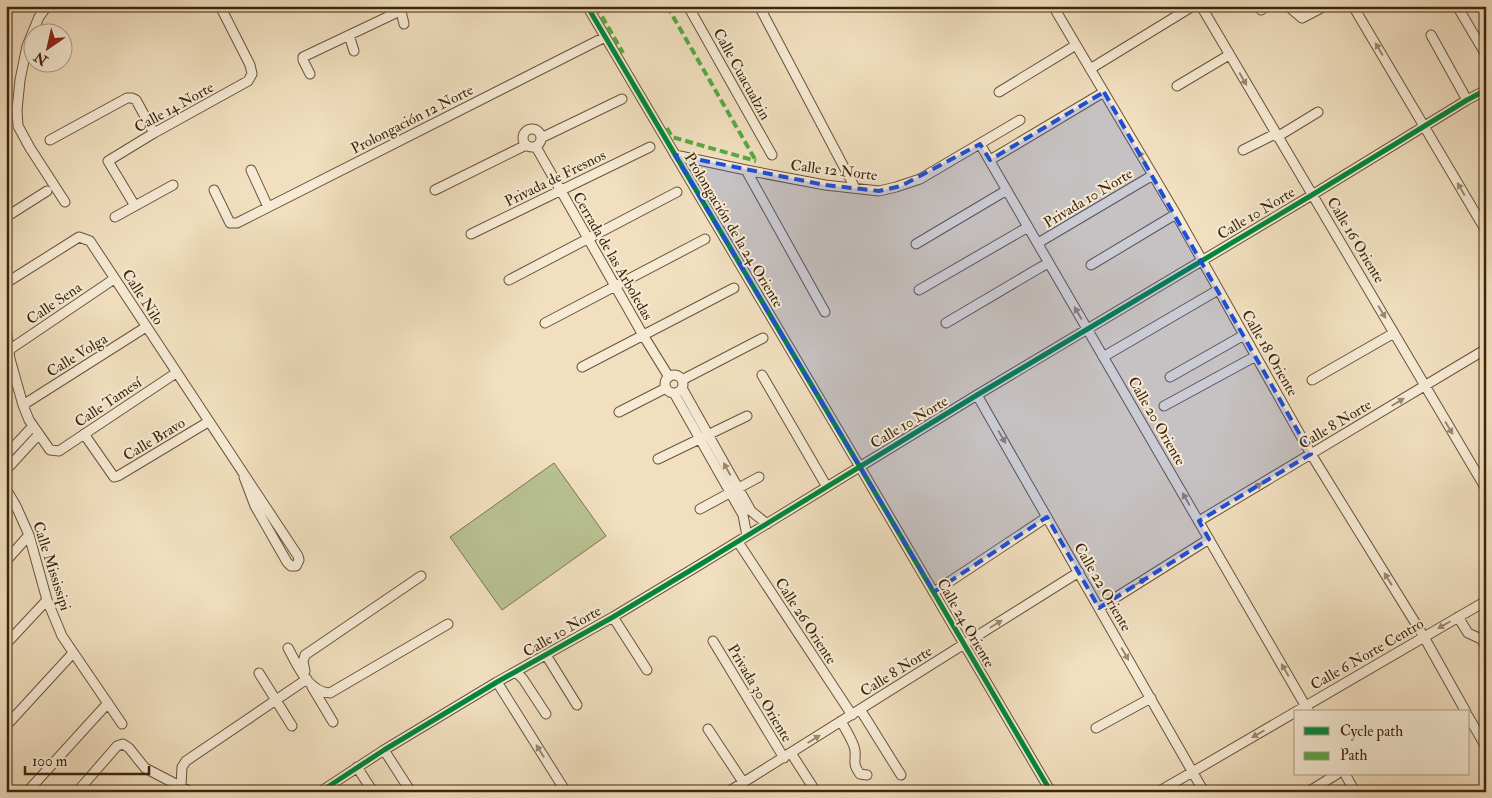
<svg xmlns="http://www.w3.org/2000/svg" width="1492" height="798" viewBox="0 0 1492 798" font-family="'IM FELL Double Pica',serif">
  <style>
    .green { fill: #b9c292; stroke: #7b744e }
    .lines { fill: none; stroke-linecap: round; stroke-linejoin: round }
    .minor-casing { stroke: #6a5438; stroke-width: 11 }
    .minor { stroke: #f6ead5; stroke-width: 9 }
    .quiet { stroke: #55aa41; stroke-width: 4; stroke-dasharray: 8 4; stroke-linecap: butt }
    .cycleway-casing { stroke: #f6ead5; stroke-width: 8 }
    .cycleway { stroke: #00873e; stroke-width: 5 }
    .oneway { fill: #9a8870 }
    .marked { fill: #1d4ed8; fill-opacity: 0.2; stroke: #1d4ed8; stroke-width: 4; stroke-dasharray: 10 6; stroke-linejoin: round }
    .labels { text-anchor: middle; stroke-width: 4; stroke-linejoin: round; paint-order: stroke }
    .street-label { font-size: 15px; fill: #3d250b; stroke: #f6ead5 }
  </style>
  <rect width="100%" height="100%" fill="#f1dfbf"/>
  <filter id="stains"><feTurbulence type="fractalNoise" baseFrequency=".004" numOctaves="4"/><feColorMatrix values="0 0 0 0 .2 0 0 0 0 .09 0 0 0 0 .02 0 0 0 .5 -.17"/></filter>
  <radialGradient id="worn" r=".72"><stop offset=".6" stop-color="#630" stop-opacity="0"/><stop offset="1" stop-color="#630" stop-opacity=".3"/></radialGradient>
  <path class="green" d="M554,463L606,536L502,610L450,537Z"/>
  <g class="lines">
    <g class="minor-casing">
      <path id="minor" d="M47,6L39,17L27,46L20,80L17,110L18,126L30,148L65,202
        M587,6L860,467L1051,792
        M688,6L772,155
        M759,6L855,188
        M1053,6L1176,214L1311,454L1424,637L1466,712
        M1201,6L1486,489
        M1288,6L1302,18L1325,6
        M1353,6L1486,231
        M1457,6L1486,55
        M400,7L404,24
        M1261,10L1267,6
        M349,35L354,51
        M1431,35L1467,100
        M1090,69L1193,6
        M310,74L303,60V57L400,11
        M1177,86L1229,55
        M999,92L1076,45
        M523 138a9 9 0 1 1 18 0a9 9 0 1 1-18 0Z
        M1277,137L1318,112
        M541,138L622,99
        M50,140L127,98H132L136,100L154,133
        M980,144L1309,712
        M536,147L643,335L669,377
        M1243,150L1275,134
        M675,155L746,170L825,185L879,191L896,187L920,179L1020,120
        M990,160L1104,92
        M251,170L268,207
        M746,170L825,312
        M214,190L230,223H237L605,37
        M435,190L526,145
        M135,206L108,161L154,133L248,81L252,74L250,65L220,6
        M6,217L47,191
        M115,217L173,185
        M471,234L650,147
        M1038,243L1153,175
        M916,244L1007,190
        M1091,265L1176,214
        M509,280L677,192
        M6,283L79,237L90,241L298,556L299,560L296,566H291L287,562L255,506L244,477
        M919,290L1028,227
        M545,323L705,239
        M946,323L1041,267L1049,263
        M6,327L10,359L23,405L29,420L50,450L59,451L176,373
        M9,350L114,279
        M1103,357L1218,290
        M582,367L734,288
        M762,375L827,487
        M665 384a9 9 0 1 1 18 0a9 9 0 1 1-18 0Z
        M1170,377L1244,335
        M682,380L763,338
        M1312,380L1394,333
        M682,388L751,511L767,524
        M674,393L743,515L747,536
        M977,395L1204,792
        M23,405L146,327
        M1164,406L1256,356
        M619,412L666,388
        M84,434L114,477L118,476L208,422
        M6,455L33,426
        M658,459L747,416
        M6,470L39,434
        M6,489L16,506L29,535L47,600L62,636L122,724
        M700,509L759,477
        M1199,521L1486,349
        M738,542L852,715
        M6,561L29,535
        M934,592L1047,517
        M1099,608L1209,539
        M613,617L647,670
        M1458,617L1468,633L1481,639L1486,647
        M713,641L784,758
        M6,644L47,600
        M288,648C298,666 308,692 330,693L448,624
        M546,655L577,705
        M305,671L303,662L305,655L421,576
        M516,672L523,679L546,714
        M259,673L292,726
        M497,682L566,792
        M312,687L333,722
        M859,710L863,714L901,775
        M1468,716L1486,747
        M841,721C845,729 855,744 855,751C856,762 852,763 860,774L867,775
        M6,726L73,653
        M1096,728L1151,698
        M708,729L743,782
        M384,750L411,792
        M791,753L816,792
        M357,767L373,792
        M1345,774L1355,792
        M181,786L182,767L186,761L307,679
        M27,792L108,703
        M77,792L117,746L123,744L129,748L145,768L191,792
        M320,792L384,750L497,682L613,617L701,564L977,395L1312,195L1467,100L1486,90
        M728,792L1079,572
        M1158,792L1486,601
        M1308,792L1337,774"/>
    </g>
    <use href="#minor" class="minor"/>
    <path class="quiet" d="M596,6L623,53
      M667,6L756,161
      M667,128L672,137L756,161"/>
    <g class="cycleway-casing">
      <path id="cycleway" d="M587,6L860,467L1051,792
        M320,792L384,750L497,682L613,617L701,564L977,395L1312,195L1467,100L1486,90"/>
    </g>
    <use href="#cycleway" class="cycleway"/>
  </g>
  <defs><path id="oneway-solid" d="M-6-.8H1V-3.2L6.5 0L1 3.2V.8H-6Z" transform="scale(1.25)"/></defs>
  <g class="oneway">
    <use href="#oneway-solid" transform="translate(1379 49) rotate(-120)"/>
    <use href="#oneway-solid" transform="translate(1243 79) rotate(60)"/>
    <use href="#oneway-solid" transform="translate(1142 157) rotate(-120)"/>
    <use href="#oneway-solid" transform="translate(1461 189) rotate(-120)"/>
    <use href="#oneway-solid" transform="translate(1382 312) rotate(59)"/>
    <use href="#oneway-solid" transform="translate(1078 313) rotate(-120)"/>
    <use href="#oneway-solid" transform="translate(1398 402) rotate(-31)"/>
    <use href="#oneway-solid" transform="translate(1449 428) rotate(59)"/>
    <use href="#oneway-solid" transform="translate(1002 437) rotate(60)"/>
    <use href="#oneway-solid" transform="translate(727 469) rotate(-119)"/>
    <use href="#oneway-solid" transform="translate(1256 487) rotate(-31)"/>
    <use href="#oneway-solid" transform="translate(1186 499) rotate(-120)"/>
    <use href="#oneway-solid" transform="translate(1388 579) rotate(-122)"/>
    <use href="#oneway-solid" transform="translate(1140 582) rotate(-32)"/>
    <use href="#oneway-solid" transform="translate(996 624) rotate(-32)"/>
    <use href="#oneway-solid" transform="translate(1444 625) rotate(150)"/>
    <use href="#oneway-solid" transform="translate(1125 654) rotate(60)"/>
    <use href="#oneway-solid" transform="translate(1285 670) rotate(-120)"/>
    <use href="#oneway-solid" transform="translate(1258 734) rotate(150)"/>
    <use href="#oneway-solid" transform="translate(814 739) rotate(-32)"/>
    <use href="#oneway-solid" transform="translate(540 751) rotate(-122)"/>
  </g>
  <path class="marked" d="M1104,92L1311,454L1199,521L1209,539L1099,608L1047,517L934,592L675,155L825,185L879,191L901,186L980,144L990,160Z"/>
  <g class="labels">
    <g class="street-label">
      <text transform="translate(742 74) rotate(61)" y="5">Calle Cuacualzin</text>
      <text transform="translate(174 107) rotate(-29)" y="5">Calle 14 Norte</text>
      <text transform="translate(412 119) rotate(-27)" y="5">Prolongación 12 Norte</text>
      <text transform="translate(834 170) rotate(7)" y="5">Calle 12 Norte</text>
      <text transform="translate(555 178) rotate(-26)" y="5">Privada de Fresnos</text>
      <text transform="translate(1088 198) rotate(-31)" y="5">Privada 10 Norte</text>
      <text transform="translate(1256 213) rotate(-31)" y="5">Calle 10 Norte</text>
      <text transform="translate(734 230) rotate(59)" y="5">Prolongación de la 24 Oriente</text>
      <text transform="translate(1356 240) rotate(59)" y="5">Calle 16 Oriente</text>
      <text transform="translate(613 256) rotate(60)" y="5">Cerrada de las Arboledas</text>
      <text transform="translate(143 297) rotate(57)" y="5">Calle Nilo</text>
      <text transform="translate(54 303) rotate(-34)" y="5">Calle Sena</text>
      <text transform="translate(1270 353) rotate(60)" y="5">Calle 18 Oriente</text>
      <text transform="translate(77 355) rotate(-32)" y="5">Calle Volga</text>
      <text transform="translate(108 402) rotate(-34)" y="5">Calle Tamesí</text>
      <text transform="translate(1157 421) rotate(60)" y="5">Calle 20 Oriente</text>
      <text transform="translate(909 422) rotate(-31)" y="5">Calle 10 Norte</text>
      <text transform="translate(1335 424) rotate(-31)" y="5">Calle 8 Norte</text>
      <text transform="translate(154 439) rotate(-31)" y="5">Calle Bravo</text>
      <text transform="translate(52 566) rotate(72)" y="5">Calle Mississipi</text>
      <text transform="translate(1103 587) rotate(60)" y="5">Calle 22 Oriente</text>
      <text transform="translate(806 621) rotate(57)" y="5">Calle 26 Oriente</text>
      <text transform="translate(966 623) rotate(60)" y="5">Calle 24 Oriente</text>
      <text transform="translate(562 631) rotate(-30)" y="5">Calle 10 Norte</text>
      <text transform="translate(1367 654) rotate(-30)" y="5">Calle 6 Norte Centro</text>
      <text transform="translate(896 671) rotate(-32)" y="5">Calle 8 Norte</text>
      <text transform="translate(760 693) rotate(59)" y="5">Privada 30 Oriente</text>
    </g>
  </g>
  <rect width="1492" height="798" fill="none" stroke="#f1dfbf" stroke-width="25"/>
  <rect x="8" y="8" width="1477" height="783" fill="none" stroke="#3d250b" stroke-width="2.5"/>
  <rect x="12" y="12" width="1467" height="773" fill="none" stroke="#3d250b"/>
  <rect x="1294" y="710" width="175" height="65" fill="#f6ead5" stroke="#ac9b84"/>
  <rect x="1304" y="727" width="25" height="8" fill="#00873e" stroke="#ac9b84"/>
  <text x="1340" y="736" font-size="15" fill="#3d250b">Cycle path</text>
  <rect x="1304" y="752" width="25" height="8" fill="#55aa41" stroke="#ac9b84"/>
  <text x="1340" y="760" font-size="15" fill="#3d250b">Path</text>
  <g transform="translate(48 48) rotate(214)"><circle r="24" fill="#f6ead5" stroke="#ac9b84"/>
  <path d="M0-4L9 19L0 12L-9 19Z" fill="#8f2418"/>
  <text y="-8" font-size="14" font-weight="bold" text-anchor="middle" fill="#3d250b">N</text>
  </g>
  <path d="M25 766v8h124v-8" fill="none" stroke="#3d250b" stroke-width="2.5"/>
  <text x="32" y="766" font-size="15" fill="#3d250b" stroke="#f6ead5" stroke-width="4" paint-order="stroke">100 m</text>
  <rect width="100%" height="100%" filter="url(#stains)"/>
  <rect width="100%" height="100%" fill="url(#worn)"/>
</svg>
